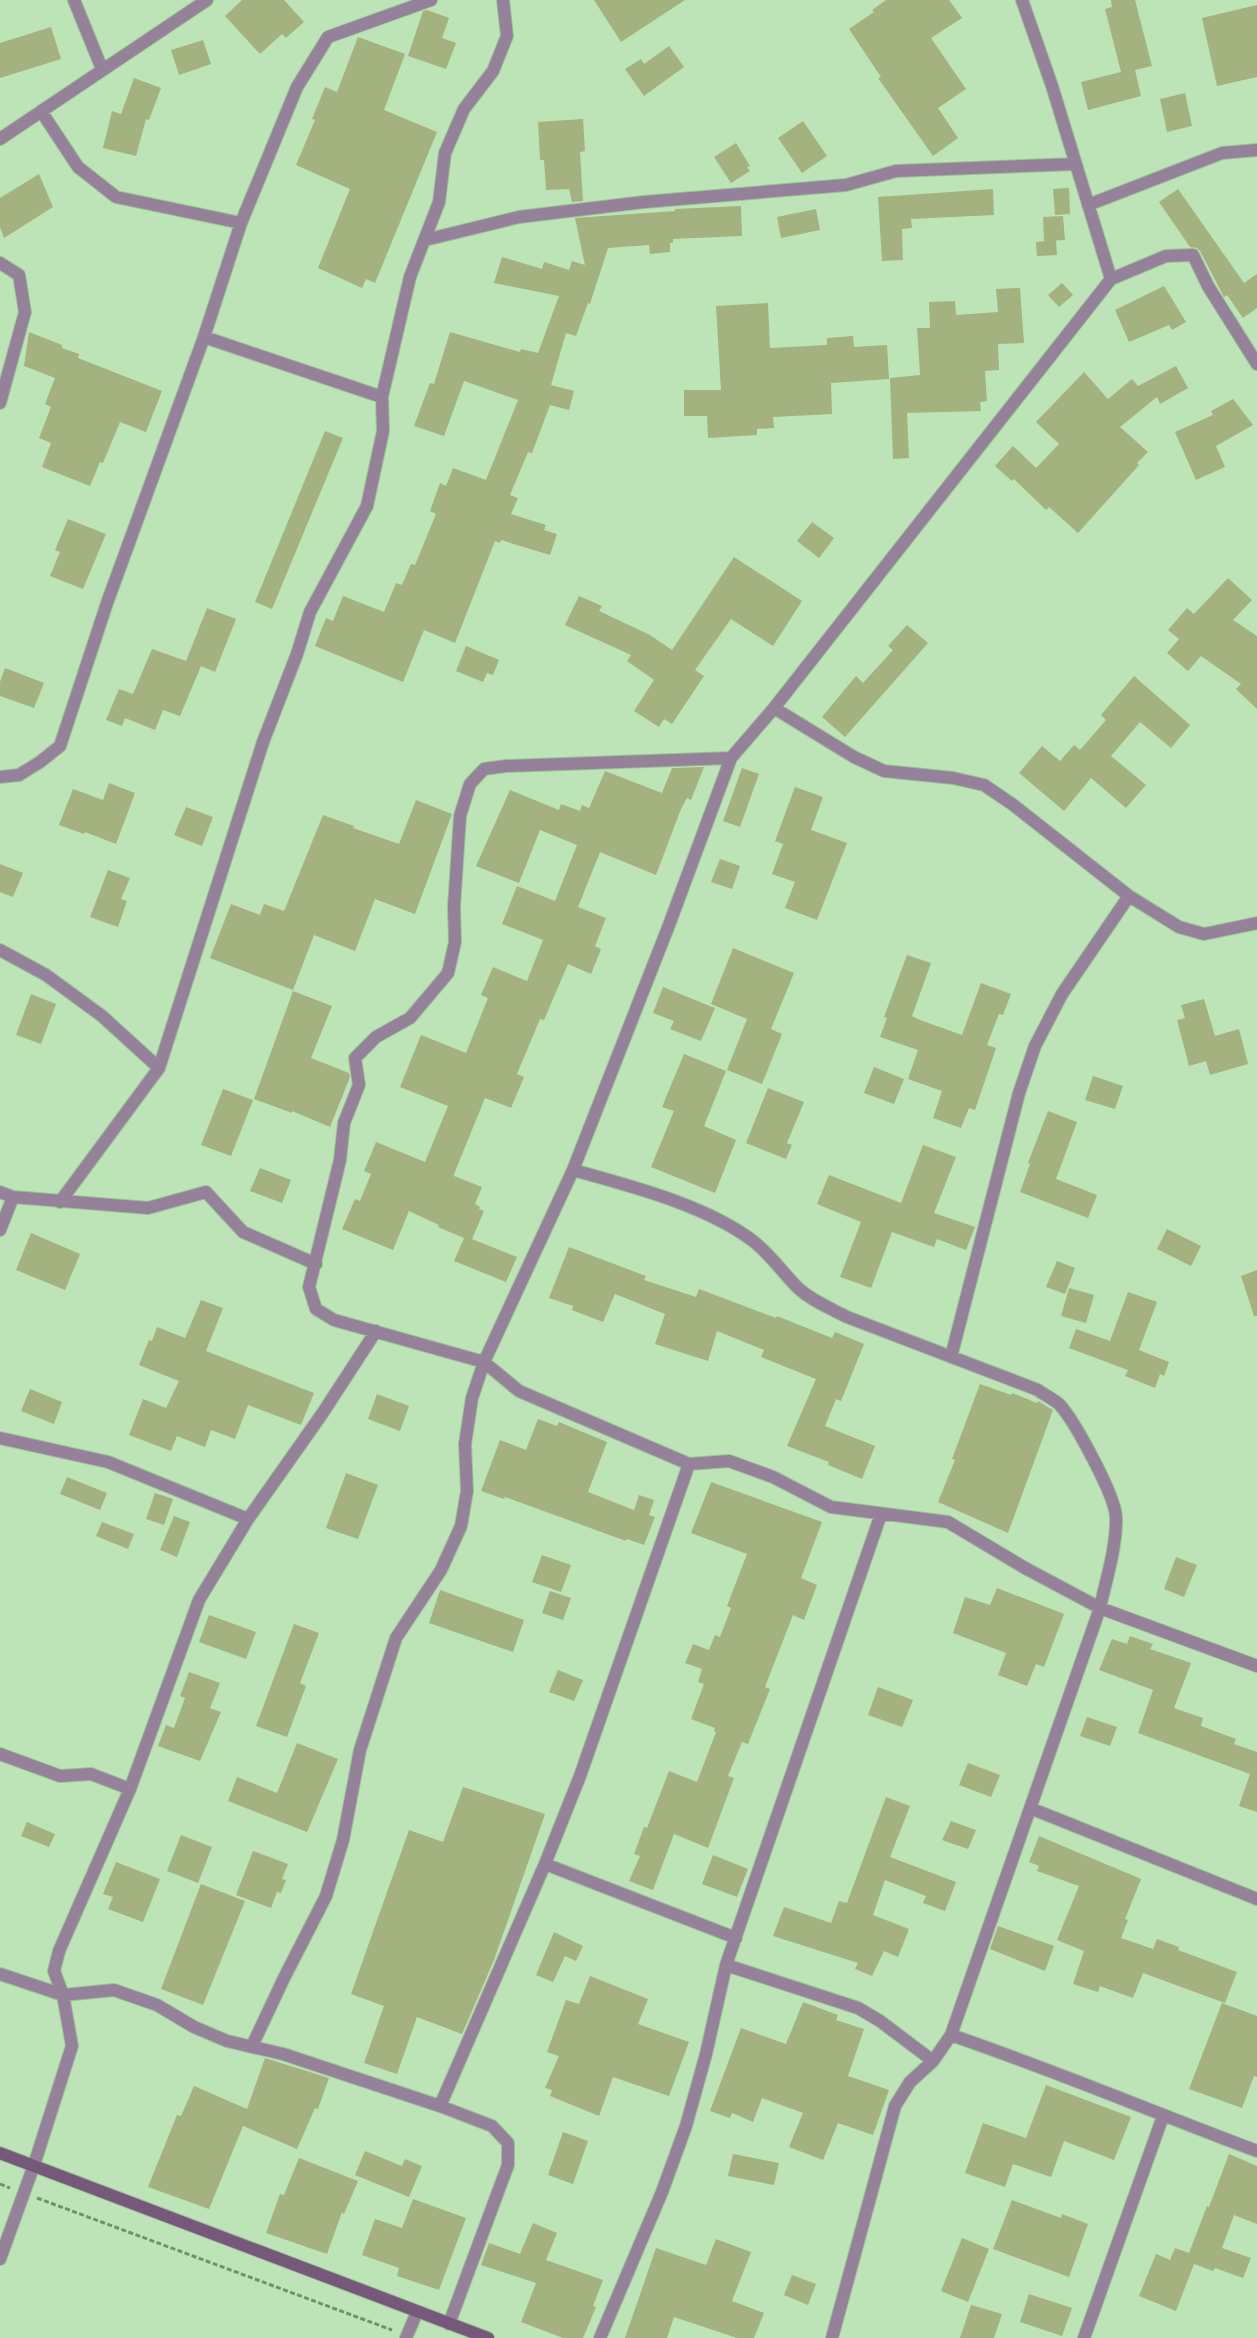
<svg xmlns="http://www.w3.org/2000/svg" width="1257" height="2338" viewBox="0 0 1257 2338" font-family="Bitter,serif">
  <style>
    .building { fill: #a3b27e }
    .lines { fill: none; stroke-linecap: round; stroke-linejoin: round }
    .street-casing { stroke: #9dc098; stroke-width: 14 }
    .secondary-casing { stroke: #9dc098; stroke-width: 14 }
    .path { stroke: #738f6e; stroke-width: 3; stroke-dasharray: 5 2.5; stroke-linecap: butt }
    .street { stroke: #958199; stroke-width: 12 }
    .secondary { stroke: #75587a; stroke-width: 12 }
  </style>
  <rect width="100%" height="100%" fill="#bde4b7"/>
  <path class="building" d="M242,0H284L304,22L286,38L282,34L260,54L225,16Z
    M594,0H685L621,42Z
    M886,0H949L962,18L931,38L966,89L938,108L958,138L933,156L878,78L881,77L849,29L874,12L872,10Z
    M1111,0H1135L1152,66L1135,70L1141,96L1088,110L1081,82L1121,72L1105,9L1112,7Z
    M1257,5V77L1217,86L1202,18Z
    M427,10L449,18L442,38L456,43L446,69L408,56L423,11Z
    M51,27L61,59L0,78V43Z
    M358,37L405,54L384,110L437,132L375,283L366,279L362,288L318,268L350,189L296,165L315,120L312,119L325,87L337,92Z
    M203,40L211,64L179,75L171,50Z
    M669,46L684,67L644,96L625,69L641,59L644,64Z
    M134,78L161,88L149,120L146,119L136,156L103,148L112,111L121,114Z
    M1185,93L1192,126L1167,132L1160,99Z
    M583,119L585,151L580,152L583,201L572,202L569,189L546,190L544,160H540L538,122Z
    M803,121L827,156L802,173L778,138Z
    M736,143L750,166L747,167L750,171L731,183L714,157Z
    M39,174L53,207L4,238L0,227V198Z
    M1069,188L1070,214L1055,215L1053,189Z
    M993,189L994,215L911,219L912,228L902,229L903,260L882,261L878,197Z
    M1178,189L1244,283L1257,274V308L1243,318L1227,295L1224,297L1200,251L1197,248L1190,247L1159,202Z
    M741,206L742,236L673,239V243H670V252L650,254L649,245L608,248L590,304L588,303L576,336L566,333L551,385L574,391L569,410L550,405L532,453L528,452L510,495L518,498L511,514L546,525L544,530L557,534L550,555L501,540L500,543L495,541L455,643L424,630L403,682L315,646L326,618L333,621L343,596L384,612L396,583L402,585L411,564L415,565L436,514L430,511L440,483L446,486L453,468L486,480L518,400L464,381L444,436L414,426L430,383L434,384L450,332L520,352L521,349L538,353L559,296L494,283L502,257L542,269L544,262L569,270L572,261L585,265L575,218L675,211V209Z
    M816,209L820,230L781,238L777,217Z
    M1063,216L1065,240L1044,241L1043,217Z
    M1056,240L1057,255L1037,256L1036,242Z
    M1062,283L1073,295L1059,307L1048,295Z
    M1164,286L1186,322L1172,330L1169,325L1129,342L1115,310Z
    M1020,288L1024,343L998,344L999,370L985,371L987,401L980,402L981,411L907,413L909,458L893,459L890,378L920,375L917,328H930L929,302L955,301L956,315L998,312L996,289Z
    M768,303L770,348L827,345V338L853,336L854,347L887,345L889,379L831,383L832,414L773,417L774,428L757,429V435L708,438L707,416H684V390H721L716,306Z
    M29,332L62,345V348L79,354L78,358L162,391L146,432L120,422L103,463L100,462L90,486L42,467L51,443L39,438L51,407L45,404L55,378L24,366Z
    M1176,366L1188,388L1160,404L1157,397L1120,427L1148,452L1137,463L1139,465L1078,533L1049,507L1046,510L1014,479L1012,481L995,466L1013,446L1036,468L1059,444L1036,422L1084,372L1108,399L1132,379L1138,386Z
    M1233,399L1253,425L1216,446L1225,467L1196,480L1175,432L1213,415L1211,411Z
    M325,431L343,438L272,609L255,602Z
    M68,519L106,534L83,589L50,576L60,552L55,550Z
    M812,522L834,538L819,558L797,541Z
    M734,557L802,601L773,646L731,619L695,670L704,676L672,724L664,719L659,727L634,711L654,680L627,661L631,655L565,625L579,596L602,606L599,611L650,635L672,650Z
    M1228,578L1252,600L1233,620L1257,636V709L1236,689L1241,684L1201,656L1188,671L1167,653L1179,639L1168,630L1187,608L1194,614Z
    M207,608L236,619L215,672L201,666L180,716L163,710L155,730L125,718L122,726L106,720L119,689L133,694L152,649L186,661Z
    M907,625L928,643L845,737L822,717L856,676L863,683L893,650L888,646Z
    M466,646L499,660L493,675L487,673L483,682L456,671Z
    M5,668L44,683L34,708L0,696V682Z
    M1134,676L1190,725L1171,748L1140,722L1111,756L1146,785L1126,808L1091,778L1064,811L1019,773L1042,746L1060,761L1074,745L1080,750L1106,720L1101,715Z
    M704,767L691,800L687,798L681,809L656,875L600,852L578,907L606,918L595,946L601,949L591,974L568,964L544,1020L540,1019L517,1074L524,1077L511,1108L485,1098L454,1174V1176L482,1187L475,1204L480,1207L479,1209L484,1211L472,1239L517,1257L506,1282L454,1261L464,1238L438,1227L439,1225L409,1211L393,1250L342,1229L355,1199L360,1201L371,1174L364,1171L376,1142L425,1162L448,1106L400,1087L421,1035L466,1053L488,998L481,995L493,967L527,981L543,940L502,924L517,886L555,901L577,845L540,830L519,883L476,866L510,790L559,810L561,804L580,811L582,805L589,808L605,771L662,793L672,768Z
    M742,768L759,774L740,827L723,821Z
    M109,783L135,793L116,844L85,832L84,834L59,825L73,789L103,800Z
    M795,787L823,797L811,830L847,843L817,920L785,908L795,882L772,874L783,844L775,841Z
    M416,800L452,814L415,914L375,899L355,951L314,935L293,990L210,958L231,904L260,915L264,904L284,911L323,815L354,826L353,828L399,844Z
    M186,807L213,817L202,846L174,835Z
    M720,859L740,866L732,889L711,882Z
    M0,864L23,873L13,897L0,892Z
    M108,870L130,878L121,899L127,901L118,927L90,917Z
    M733,948L794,973L771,1029L782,1034L762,1084L727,1070L747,1019L711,1004Z
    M907,955L931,963L912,1016L920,1020L962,1035L981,983L1011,994L1003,1015L999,1014L987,1045L996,1048L975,1110L969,1108L961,1128L933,1118L942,1091L908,1079L918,1050L880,1037L887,1018L884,1017Z
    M663,987L715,1008L701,1041L670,1029L674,1021L653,1013Z
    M293,991L332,1006L311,1058L349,1073L350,1077L330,1127L292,1111V1113L254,1099Z
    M31,994L56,1004L41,1044L16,1035Z
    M1204,999L1215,1036L1239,1029L1248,1064L1210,1075L1206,1061L1189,1066L1177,1020L1185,1018L1181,1005Z
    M684,1054L726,1071L704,1126L736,1140L715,1193L651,1167L674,1111L662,1107Z
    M874,1067L904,1079L894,1104L864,1093Z
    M1093,1076L1123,1086L1115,1109L1085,1100Z
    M768,1088L804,1102L787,1143L792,1145L786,1159L746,1143Z
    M223,1089L253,1100L231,1156L201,1145Z
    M1048,1111L1077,1122L1056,1179L1097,1195L1088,1218L1020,1192L1030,1164L1028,1163Z
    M923,1145L956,1157L934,1213L975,1227L966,1250L937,1239L934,1247L892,1232L871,1288L840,1277L861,1222L817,1204L829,1175L901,1203Z
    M260,1168L291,1180L282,1203L250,1191Z
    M1167,1229L1201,1246L1191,1266L1157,1249Z
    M31,1233L80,1254L65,1290L16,1270Z
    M569,1247L646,1276L644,1280L696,1297L699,1289L776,1318L777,1316L832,1338L835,1332L864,1344L841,1401L836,1399L825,1426L875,1446L862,1479L828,1465L829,1462L787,1446L816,1379L761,1357L764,1350L717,1331L708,1361L655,1344L665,1314L615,1294L603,1322L572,1310L573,1306L549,1298Z
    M1057,1261L1075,1268L1065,1294L1046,1287Z
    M1257,1270V1316H1254L1241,1276Z
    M1069,1288L1094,1295L1086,1323L1061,1316Z
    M1128,1292L1157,1302L1139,1350L1169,1362L1164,1376L1160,1374L1155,1388L1125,1376L1128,1370L1069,1348L1076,1329L1110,1341Z
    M201,1300L223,1308L206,1351L314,1393L301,1425L248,1405L235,1439L211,1430L205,1447L177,1436L171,1451L129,1435L143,1399L166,1408L179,1381L139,1365L149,1340L152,1341L157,1327L185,1338Z
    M980,1384L1011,1395L1012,1393L1037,1403L1038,1401L1053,1410L1008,1533L938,1502L955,1460L952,1459Z
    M30,1389L62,1402L54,1424L21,1411Z
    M377,1394L409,1406L400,1431L368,1419Z
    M538,1419L557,1426L559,1422L607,1442L588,1492L634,1510L639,1495L654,1500L649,1515L655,1517L644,1545L627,1539L626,1541L505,1497L504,1499L481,1491L500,1440L526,1450Z
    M346,1473L378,1485L358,1539L326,1528Z
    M67,1477L107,1493L100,1510L60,1494Z
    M711,1482L822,1522L801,1578L817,1585L804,1620L793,1615L765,1687L770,1689L748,1744L742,1742L728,1776L734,1778L708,1848L674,1834L653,1890L629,1881L640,1856L634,1854L644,1827L647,1828L669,1771L697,1782L716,1732L714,1731L715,1728L691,1719L704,1684L698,1682L702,1669L685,1663L693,1644L709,1650L715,1635L720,1637L731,1608L727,1606L747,1554L691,1533Z
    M155,1493L173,1499L164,1525L146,1519Z
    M174,1516L190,1522L177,1557L160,1550Z
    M102,1522L134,1534L128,1549L96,1536Z
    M542,1555L571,1565L561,1592L532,1582Z
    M1176,1557L1197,1565L1184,1597L1164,1589Z
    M997,1588L1064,1614L1044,1667L1036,1664L1027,1686L998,1675L1006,1653L953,1633L965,1597L990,1605Z
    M440,1590L524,1620L513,1652L429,1623Z
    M550,1591L571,1598L563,1620L542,1613Z
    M209,1615L256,1632L246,1659L199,1642Z
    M294,1624L319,1633L300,1683L306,1686L287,1737L256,1726Z
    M1130,1636L1153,1644L1150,1649L1191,1663L1174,1708L1203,1718L1201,1726L1236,1739L1234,1744L1257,1752V1812L1239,1806L1250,1774L1138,1733L1153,1690L1099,1670L1112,1639L1127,1644Z
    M558,1670L583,1680L574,1701L549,1692Z
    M189,1672L220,1683L210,1708L221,1712L200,1761L158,1746L166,1725L174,1728L185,1698L180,1696Z
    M878,1687L913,1700L902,1727L868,1715Z
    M1087,1717L1117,1727L1110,1746L1080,1736Z
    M297,1743L338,1759L307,1832L228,1801L237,1777L277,1793Z
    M968,1763L1000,1775L991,1797L959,1785Z
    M463,1787L545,1814L494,1960L462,2034L417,2017L397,2074L364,2063L384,2006L351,1994L409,1830L443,1842Z
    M886,1797L910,1806L890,1857L956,1882L945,1911L923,1903L926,1896L885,1880L873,1915L909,1929L898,1957L884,1951L872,1976L855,1969L858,1963L773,1936L784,1907L831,1923L839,1901L847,1903Z
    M951,1821L976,1830L968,1849L942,1840Z
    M27,1822L55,1834L49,1847L21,1836Z
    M181,1835L212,1847L198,1883L167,1871Z
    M1039,1836L1141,1879L1125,1919L1128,1920L1121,1938L1153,1949L1157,1939L1179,1947L1178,1950L1237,1972L1225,2003L1143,1973L1133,1998L1100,1986L1098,1992L1073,1984L1084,1951L1057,1940L1079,1886L1037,1871L1039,1866L1029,1862Z
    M253,1851L288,1864L282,1879L286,1880L281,1893L277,1892L271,1908L236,1895Z
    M713,1855L748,1869L737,1897L702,1884Z
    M116,1862L160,1879L143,1922L108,1909L113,1897L103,1894Z
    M201,1884L245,1901L203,2005L161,1989Z
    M998,1926L1054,1946L1045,1971L990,1949Z
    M554,1932L583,1946L576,1961L565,1956L553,1982L536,1975Z
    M590,1976L648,1999L638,2024L689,2042L669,2096L613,2077L599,2116L550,2096L552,2090L545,2088L559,2056L547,2052L566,2000L579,2004Z
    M803,2002L838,2015L836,2020L864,2029L848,2076L889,2090L873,2135L838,2123L823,2160L789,2147L803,2113L762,2098L753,2122L732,2113L730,2118L710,2111L741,2028L786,2044Z
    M1222,2003L1257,2016V2077L1254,2076L1242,2108L1189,2089Z
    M265,2058L329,2078L318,2109L315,2108L297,2149L243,2126L209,2209L148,2187L177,2115L181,2116L194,2086L247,2109Z
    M1046,2085L1131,2117L1114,2160L1064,2141L1051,2177L1013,2164L1005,2187L965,2173L983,2123L1026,2138Z
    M563,2132L588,2141L573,2184L548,2175Z
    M365,2151L402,2166L405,2159L422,2166L409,2197L355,2175Z
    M733,2154L779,2163L774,2185L728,2176Z
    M1229,2154L1257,2166V2224L1234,2215L1222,2248L1251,2258L1243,2278L1215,2268L1213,2271L1194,2264L1176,2311L1139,2296L1156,2254L1170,2260L1175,2248L1189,2253L1207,2206L1209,2207Z
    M299,2158L358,2181L344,2214L342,2212L327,2254L266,2233L280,2194L284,2195Z
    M413,2199L466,2218L439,2290L397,2276L399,2268L362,2255L375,2219L402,2228Z
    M1012,2200L1061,2218L1062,2214L1088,2224L1069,2277L993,2249Z
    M533,2223L557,2233L546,2260L603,2280L593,2306L596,2307L583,2338H563L521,2322L536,2283L481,2265L489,2243L520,2254Z
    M962,2238L989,2249L968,2302L941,2291Z
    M716,2239L751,2252L732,2301L764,2313L754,2338H737L674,2317L667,2338H625L656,2248L706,2265Z
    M792,2275L816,2284L808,2305L784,2295Z
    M1029,2294L1072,2308L1062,2336L1020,2322Z
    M971,2305L1002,2314L994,2338H960Z"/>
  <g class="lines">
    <g class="street-casing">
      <path id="street" d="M74,0L102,69
        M1022,0L1052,86L1111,279L1166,256L1193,255L1208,286L1257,364
        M41,111L78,167L116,197L241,223
        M0,139L207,0
        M1088,205L1222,153L1257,150
        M425,240L519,217L644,202L846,185L896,171L1076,164
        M0,263L19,275L25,312L0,403
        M204,337L382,397
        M774,708L854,757L884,771L953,778L984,785L1012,804L1129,896L1179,927L1204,934L1257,923
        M731,758L506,766L484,769L470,784L460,816L454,907L455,942L448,973L410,1018L376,1037L355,1058L359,1085L344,1123L340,1160L309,1287L316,1309L334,1320L484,1362L519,1391L689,1464L729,1461L773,1477L831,1507L948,1522L1025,1568L1100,1608L1257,1666
        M0,777L19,775L40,762L60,746L107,603L204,337L241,223L297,87L328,37L431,0
        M0,950L46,975L102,1016L159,1068
        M573,1170C630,1186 706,1205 753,1241C770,1254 783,1273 798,1288C812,1301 830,1308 847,1317L1038,1390C1044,1395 1054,1399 1060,1405C1075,1422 1115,1495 1116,1517C1117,1547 1106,1579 1100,1608L951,2035L933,2061L910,2082L895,2106L832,2338
        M0,1192L13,1197L148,1208L206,1192L243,1232L316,1264
        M60,1202L159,1068L263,742L297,654L310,612L367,506L383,431L382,397L410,277L439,202L445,153L464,109L493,71L507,36L503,0
        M0,1230L13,1197
        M951,1357L1019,1093L1035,1046L1062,994L1129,896
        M0,1438L108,1462L248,1519
        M0,1754L60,1776L91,1774L130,1789
        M1030,1808L1257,1899
        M545,1864L736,1938
        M726,1965L858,2008L880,2021L933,2061
        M0,1974L63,1995L114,1990L157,2005L194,2027L227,2041L283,2054L440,2106L492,2126L508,2143V2165L449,2324
        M951,2035C1054,2070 1155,2113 1257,2151
        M252,2046L284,1978L326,1896L343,1840L360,1750L396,1638L441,1570L461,1526L467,1491L465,1444L472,1398L484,1362L573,1170L669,925L731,758L774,708L1111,279
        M440,2106L545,1864L580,1776L689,1464
        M0,2259L34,2165L72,2046L63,1995L54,1971L59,1951L130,1789L199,1600L248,1519L322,1414L376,1331
        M406,2338L417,2312
        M600,2338L662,2192L686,2126L706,2054L726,1965L881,1514
        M1084,2338L1163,2116"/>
    </g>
    <g class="secondary-casing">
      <path id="secondary" d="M0,2153L488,2338"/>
    </g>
    <path class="path" d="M0,2184L10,2188
      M37,2198L392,2330"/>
    <use href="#street" class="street"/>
    <use href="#secondary" class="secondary"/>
  </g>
</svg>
